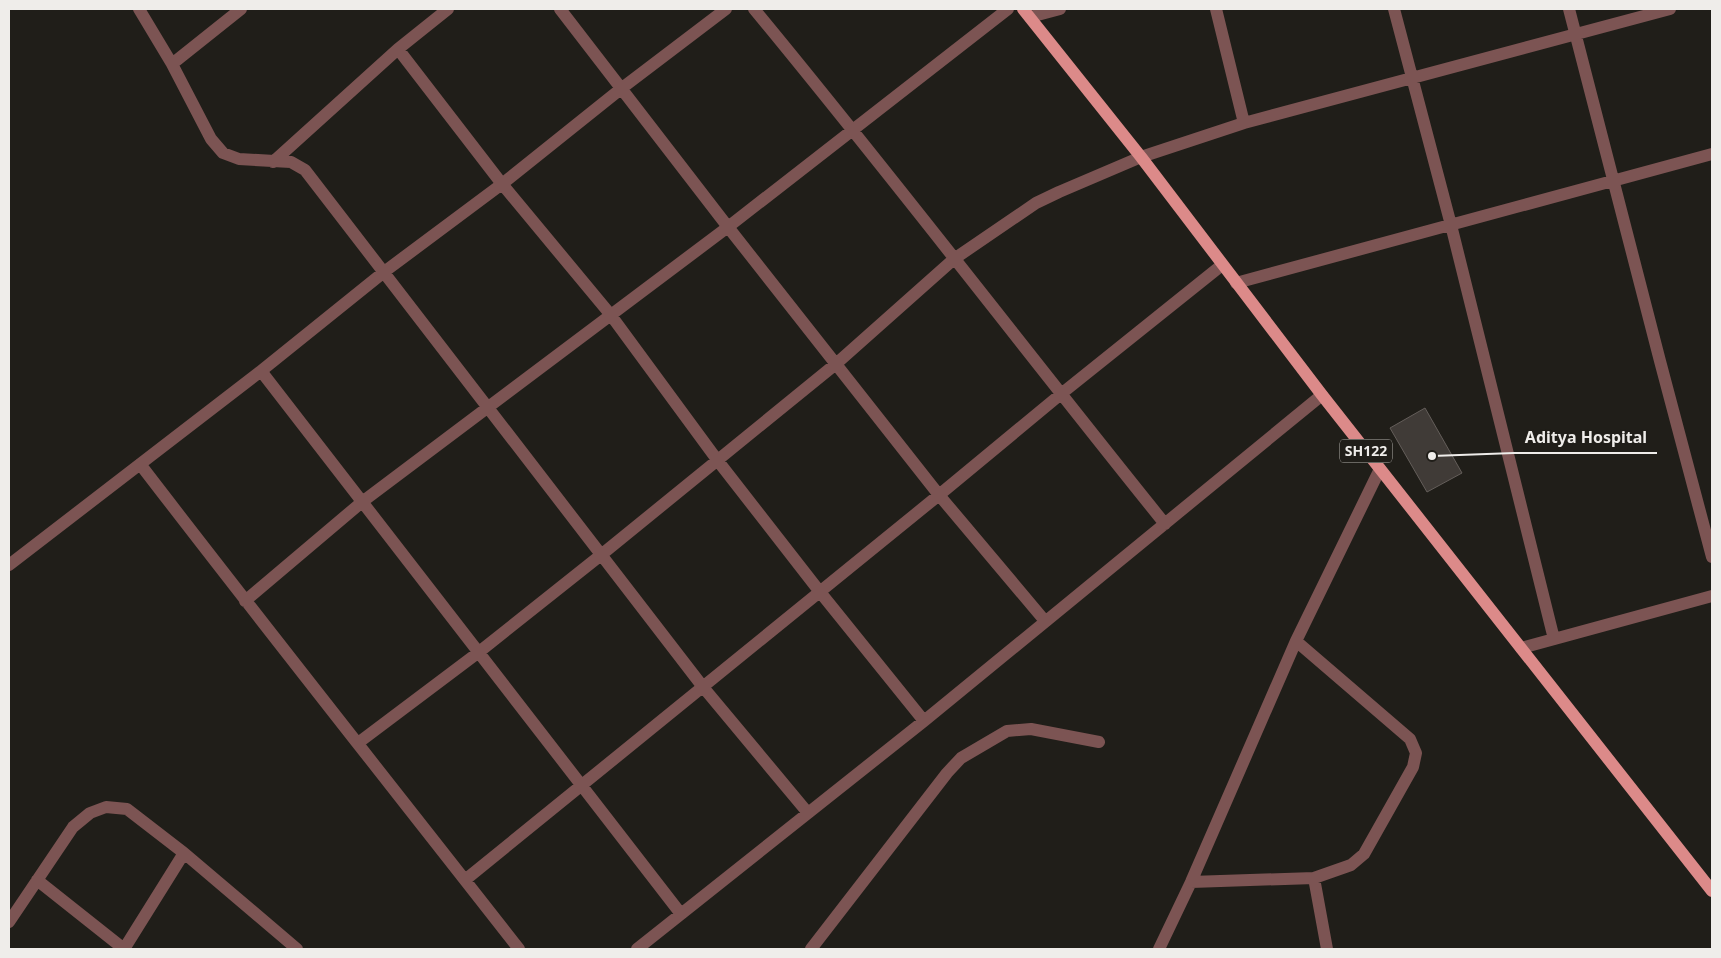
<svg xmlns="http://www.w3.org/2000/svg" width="1721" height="958" viewBox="0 0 1721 958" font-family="'Noto Sans',sans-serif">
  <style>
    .building { fill: #403b37; stroke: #645e5a }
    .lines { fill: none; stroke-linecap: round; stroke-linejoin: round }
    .minor { stroke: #7c5453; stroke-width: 12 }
    .major { stroke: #dc8a89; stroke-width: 12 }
    .labels { text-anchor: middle; stroke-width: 4; stroke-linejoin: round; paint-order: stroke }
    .shield { fill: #201e19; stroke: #b1afab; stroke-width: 1 }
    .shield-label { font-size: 14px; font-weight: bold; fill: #efedea }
    .leader { fill: none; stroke: #efedea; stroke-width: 2 }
    .callout-dot { fill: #efedea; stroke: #201e19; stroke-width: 2 }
    .callout-label { font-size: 16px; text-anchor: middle; font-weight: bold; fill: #efedea; stroke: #201e19; stroke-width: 4; stroke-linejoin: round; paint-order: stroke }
  </style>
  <rect width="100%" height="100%" fill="#201e19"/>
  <path class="building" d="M1425,408L1462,473L1427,492L1390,428Z"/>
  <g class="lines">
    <path class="minor" d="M139,9L172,64L211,139L223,153L239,159L291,162L305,170L703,687L808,813
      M560,9L728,227L939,495L1045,621
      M754,9C894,178 1027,353 1165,524
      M1216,9L1244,123
      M1394,9L1451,225L1554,639
      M1569,9L1660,361L1712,557
      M1030,17L1060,9
      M398,49L502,184L610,314L718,461L820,592L924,721
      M172,64L241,9
      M273,162L398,49L448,9
      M1236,283L1712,154
      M261,371L681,914
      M140,464C265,627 393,788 519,949
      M9,565L261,371L384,272L502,184L622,88L726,9
      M245,601L362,502L728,227L1008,9
      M1521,648L1712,596
      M358,743L479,652L601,555L837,363L954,259L1036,203L1059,192L1141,157L1244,123L1670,9
      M1314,878L1327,949
      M37,880L124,949
      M465,880L939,495L1061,394L1222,265
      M1191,882L1314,878L1351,865L1364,854L1413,767L1416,753L1410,739L1296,641
      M9,922L73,827L90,813L106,807L127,809L184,853L297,949
      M124,949L184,853
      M637,949L924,721L1322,395
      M811,949L947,773L961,758L1007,731L1031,729L1099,742
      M1159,949L1191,882L1296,641L1380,469"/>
    <path class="major" d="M1023,9L1141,157L1322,395L1712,891"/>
  </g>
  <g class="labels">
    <rect class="shield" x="1340" y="439.5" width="52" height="23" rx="4"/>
    <g class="shield-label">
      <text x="1366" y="456">SH122</text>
    </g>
  </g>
  <path class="leader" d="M1432 456L1514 453H1657"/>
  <circle class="callout-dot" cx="1432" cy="456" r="5"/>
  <g class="callout-label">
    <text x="1586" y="443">Aditya Hospital</text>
  </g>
  <rect width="1721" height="958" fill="none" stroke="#efedea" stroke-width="20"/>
</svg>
